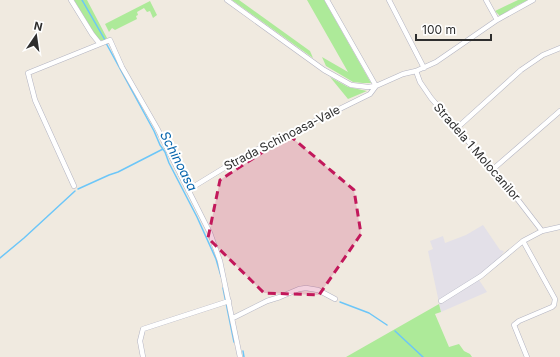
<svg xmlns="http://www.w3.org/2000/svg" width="560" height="357" viewBox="0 0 560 357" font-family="Inter,sans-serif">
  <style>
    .industrial { fill: #e3e0e8 }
    .green { fill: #adea99 }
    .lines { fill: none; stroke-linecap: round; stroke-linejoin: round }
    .stream { stroke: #6cc6f8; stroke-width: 1.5 }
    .minor-casing { stroke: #b3b4c2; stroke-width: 5.5 }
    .minor { stroke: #fff; stroke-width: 4.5 }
    .marked { fill: #c2185b; fill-opacity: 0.2; stroke: #c2185b; stroke-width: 3; stroke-dasharray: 8 5; stroke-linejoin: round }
    .labels { text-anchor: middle; stroke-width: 4; stroke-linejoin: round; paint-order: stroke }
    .street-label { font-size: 12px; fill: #2e2e2e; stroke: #fff }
    .water-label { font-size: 13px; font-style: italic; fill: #0363ac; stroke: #fff }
  </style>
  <rect width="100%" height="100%" fill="#f0eae0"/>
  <path class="industrial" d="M483,225L500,250L504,251L501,256L477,277L487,292L441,312L428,251L433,249L430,241L443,236L445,243L466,235Z"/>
  <path class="green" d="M74,0H87L107,38L103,41L98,39Z
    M232,0H239L310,51L313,58Z
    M307,0H324L371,83H363L353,82L348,79L326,66L322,57L348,72Z
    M518,0H528L516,6L500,16L495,11Z
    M150,1L157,15L153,18L150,11L147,12L144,8L137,12L138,15L136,16L137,19L115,30L112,28L109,32L105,24Z
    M330,77L348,87L367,91L348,99Z
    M439,304L441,312L435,314L449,347L459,344L464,351L470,354L472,357H346Z"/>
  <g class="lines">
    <path class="stream" d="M82,0L105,40
      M106,43L154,131L160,145L165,152L169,163L197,217L216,259L221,276
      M78,189L109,175L118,172L163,149
      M0,258L24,238L75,191
      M223,288L234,342
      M340,302L369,313L387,325
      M395,331L423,357
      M243,351L244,357"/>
    <g class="minor-casing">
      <path id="minor" d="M71,0L92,34L100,44L110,40L122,67L157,128L210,233L220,261L240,357
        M227,0L324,70L351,85L368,87L376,86L403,74L416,71L436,62L497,20L533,0
        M327,0L376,86
        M389,0L424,68
        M486,0L497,20
        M416,71L420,82L431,98L515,196L542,231
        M457,128L521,70L543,55L560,48
        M492,170L560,111
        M74,186L35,100L28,73L100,44
        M188,190L242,157L370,94L376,86
        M523,241L555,299L554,305L552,307L519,321L514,325L527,357
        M441,301L481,276L523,241L542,231L560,227
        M233,318L267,301L280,297L299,289L306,288L318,290L335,299
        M143,357L140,341L143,329L229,301"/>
    </g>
    <use href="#minor" class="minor"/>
  </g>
  <path class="marked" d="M289,135L354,190L361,234L319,295L264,293L208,238L220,180Z"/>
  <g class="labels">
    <g class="street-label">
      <text transform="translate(282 138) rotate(-27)" y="4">Strada Schinoasa-Vale</text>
      <text transform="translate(477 152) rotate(49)" y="4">Stradela 1 Molocanilor</text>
    </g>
    <g class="water-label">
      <text transform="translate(179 161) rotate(63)" y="5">Schinoasa</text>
    </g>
  </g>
  <g transform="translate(36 36) rotate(13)" stroke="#ffffff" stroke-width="3" paint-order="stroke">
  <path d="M0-3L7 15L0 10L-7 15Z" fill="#2e2e2e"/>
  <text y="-6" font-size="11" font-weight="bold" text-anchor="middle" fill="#2e2e2e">N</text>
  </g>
  <path d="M416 34v6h75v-6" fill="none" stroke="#2e2e2e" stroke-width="2"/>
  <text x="422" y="34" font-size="12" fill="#2e2e2e" stroke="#ffffff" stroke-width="3" paint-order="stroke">100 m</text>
</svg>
